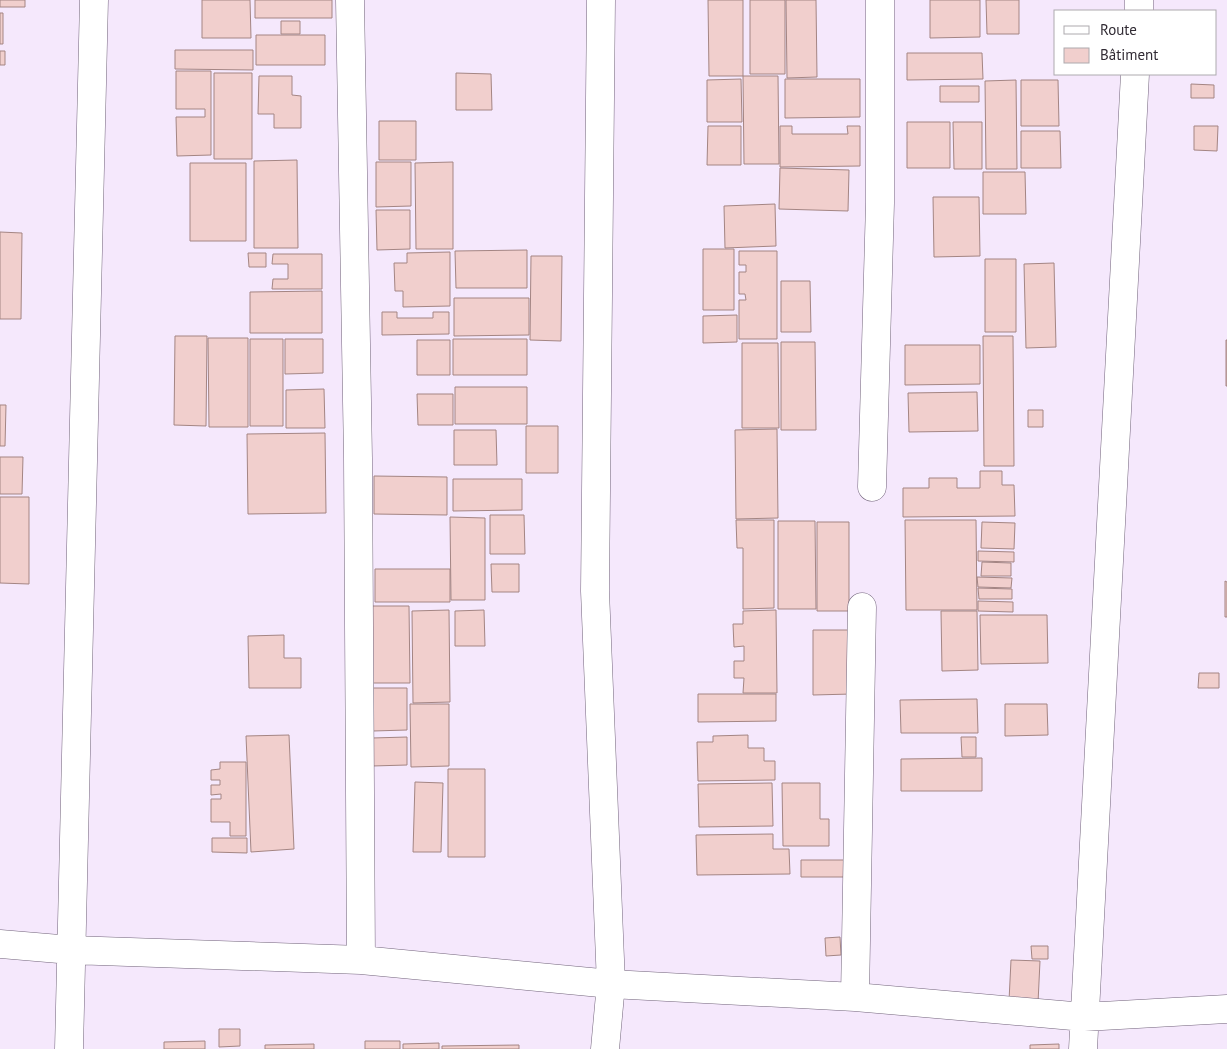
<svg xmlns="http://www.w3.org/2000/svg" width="1227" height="1049" viewBox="0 0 1227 1049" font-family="'PT Sans',sans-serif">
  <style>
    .building { fill: #f1cfcd; stroke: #a48583 }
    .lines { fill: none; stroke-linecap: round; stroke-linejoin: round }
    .minor-casing { stroke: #72647b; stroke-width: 29 }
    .minor { stroke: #fff; stroke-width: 28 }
  </style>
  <rect width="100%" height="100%" fill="#f5e8fc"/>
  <path class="building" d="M0,0H25V7H0Z
    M202,0H250L251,38H202Z
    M255,0H332V18H255Z
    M708,0H743V76H709Z
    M750,0H785V74H750Z
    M786,0H816L817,77L787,78Z
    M930,0H980V37L930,38Z
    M986,0H1019V34H987Z
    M0,13H3V44H0Z
    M281,21H300V34H281Z
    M256,35H325V65H256Z
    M175,50H253V70L175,69Z
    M0,51H5V65H0Z
    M907,53H982L983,79L907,80Z
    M176,71H211V155L177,156L176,117H205V109H176Z
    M214,73H252V159H214Z
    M456,73L491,74L492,110H456Z
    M259,76H292V95L301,96V128H274V114H258Z
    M743,76H778L779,164H744Z
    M741,79L742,122H707V80Z
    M785,79H860V117L785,118Z
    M1016,80L1017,169H986L985,81Z
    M1021,80H1058L1059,126H1021Z
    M1191,84L1214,85V98H1191Z
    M940,86H979V102H940Z
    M379,121H416V160H379Z
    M907,122H950V168H907Z
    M953,122H982V169H954Z
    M708,126H741V165H707Z
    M780,126H792V134H848L847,126H860V166L780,167Z
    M1194,126H1218L1217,151L1194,150Z
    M1021,131H1060L1061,168H1021Z
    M297,160L298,248H254V161Z
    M376,162H411V206L376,207Z
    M453,162V249H416L415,163Z
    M190,163H246V241H190Z
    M780,168L849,170L848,211L779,209Z
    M983,172H1025L1026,214H983Z
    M933,197H979L980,256L934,257Z
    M775,204L776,246L725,248L724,206Z
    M376,210H410V249L377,250Z
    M0,232L22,233L21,319H0Z
    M703,249H734V310H703Z
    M527,250V288H456L455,251Z
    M739,251H777V339H739V300H746L745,294H739V272H746V265H739Z
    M450,252V306L403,307V291H395L394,263H407V253Z
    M248,253H266V267H249Z
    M273,254H322V289H272L273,279H288V264H272Z
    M531,256H562L561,341L530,340Z
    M985,259H1016V332H985Z
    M1054,263L1056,347L1026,348L1024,264Z
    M781,281H810L811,332H781Z
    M322,291V333H250V292Z
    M454,298H529V335L454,336Z
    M382,312H397V318H433V312H449V334L382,335Z
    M737,315V342L703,343V316Z
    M175,336H207L206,426L174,425Z
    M983,336H1013L1014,466H984Z
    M208,338H248V427H209Z
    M250,339H283V426H250Z
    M285,339H323V373L285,374Z
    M453,339H527V375H453Z
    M417,340H450V375H417Z
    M1226,340H1227V386H1226Z
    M781,342H815L816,430H781Z
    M742,343H778L779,428H742Z
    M905,345H980V384L905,385Z
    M455,387H527V424H455Z
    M324,389L325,428H286V390Z
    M977,392L978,431L909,432L908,393Z
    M417,394H453V425H418Z
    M0,405H6L5,446H0Z
    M1028,410H1043V427H1028Z
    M526,426H558V473H526Z
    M777,429L778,518L736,519L735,430Z
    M454,430H496L497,465H454Z
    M325,433L326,513L248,514L247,434Z
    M0,457H23L22,494H0Z
    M980,471H1002V485H1014L1015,516L903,517V488H929V478H957V488H980Z
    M374,476L447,477V515L374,514Z
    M453,479H522V510L453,511Z
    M0,497H29V584L0,583Z
    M490,515H524L525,554H490Z
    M450,517L485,518V600H451Z
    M736,520H774V608L743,609V548H737Z
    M905,520H976L977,610H906Z
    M778,521H815L816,609H778Z
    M817,522H849V611H817Z
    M982,522L1015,523L1014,549L981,548Z
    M978,551L1014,552V562L978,561Z
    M982,562L1011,563V576H981Z
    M491,564H519V592H492Z
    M375,569H450V602H375Z
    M977,577L1012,578L1011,588L978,587Z
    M1225,581L1227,582V617H1225Z
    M978,588L1012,589V599H979Z
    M978,601L1013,602V612L978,611Z
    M371,606H409L410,683H371Z
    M449,610L450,702L413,703L412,611Z
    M484,610L485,646H455V611Z
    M776,610L777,693H743L744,678H734V661H744V646L734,647L733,624H743V611Z
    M941,611H977L978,670L942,671Z
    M980,615H1047L1048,663L981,664Z
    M813,630H851L852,694L813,695Z
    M284,635V658H301V688H249L248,636Z
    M1199,673H1219V688H1198Z
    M373,688H407V730L373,731Z
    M698,694H776V721L698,722Z
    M977,699L978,733H901L900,700Z
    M410,704H449V766L411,767Z
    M1005,704H1047L1048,735L1005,736Z
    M289,735L294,849L251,852L246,736Z
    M748,735V748H764V761H775V780L698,781L697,742H713V736Z
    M407,737V765L372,766V738Z
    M961,737H976V757H962Z
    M982,758V791H901V759Z
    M220,762H246V836H230V822H211V799H221V794L211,795V785H220V780H211V770L220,769Z
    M448,769H485V857H448Z
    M415,782L443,783L441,852H413Z
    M772,783L773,826L699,827L698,784Z
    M782,783H820V819H829V846H783Z
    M773,834V849H789L790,874L697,875L696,835Z
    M212,838H247V853L212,852Z
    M801,860H851V877H801Z
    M840,937L841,955L826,956L825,938Z
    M1031,946H1048V959H1032Z
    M1011,960L1040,961L1038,1003L1009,1001Z
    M219,1029H240V1046L219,1047Z
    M205,1041V1049H164V1042Z
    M365,1041H400V1049H365Z
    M439,1043V1049H403V1044Z
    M314,1044V1049H265V1045Z
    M1059,1044V1049H1030V1045Z
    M519,1045V1049H442V1046Z"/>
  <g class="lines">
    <g class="minor-casing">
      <path id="minor" d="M350,0L358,458L361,960
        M601,0L595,591L611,984L605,1049
        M1139,11V0
        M872,487L880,203V0
        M0,944L71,950L361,960L611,984L855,997L1084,1017L1227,1009
        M855,997L862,607
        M69,1049L94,0
        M1083,1049L1135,74"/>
    </g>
    <use href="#minor" class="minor"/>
  </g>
  <rect x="1054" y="10" width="162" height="65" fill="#ffffff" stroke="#adaaae"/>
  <rect x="1064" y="26" width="25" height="8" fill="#ffffff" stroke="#adaaae"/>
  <text x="1100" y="35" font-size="15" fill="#312b34">Route</text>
  <rect x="1064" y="48" width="25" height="15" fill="#f1cfcd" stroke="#adaaae"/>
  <text x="1100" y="60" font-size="15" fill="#312b34">Bâtiment</text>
</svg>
